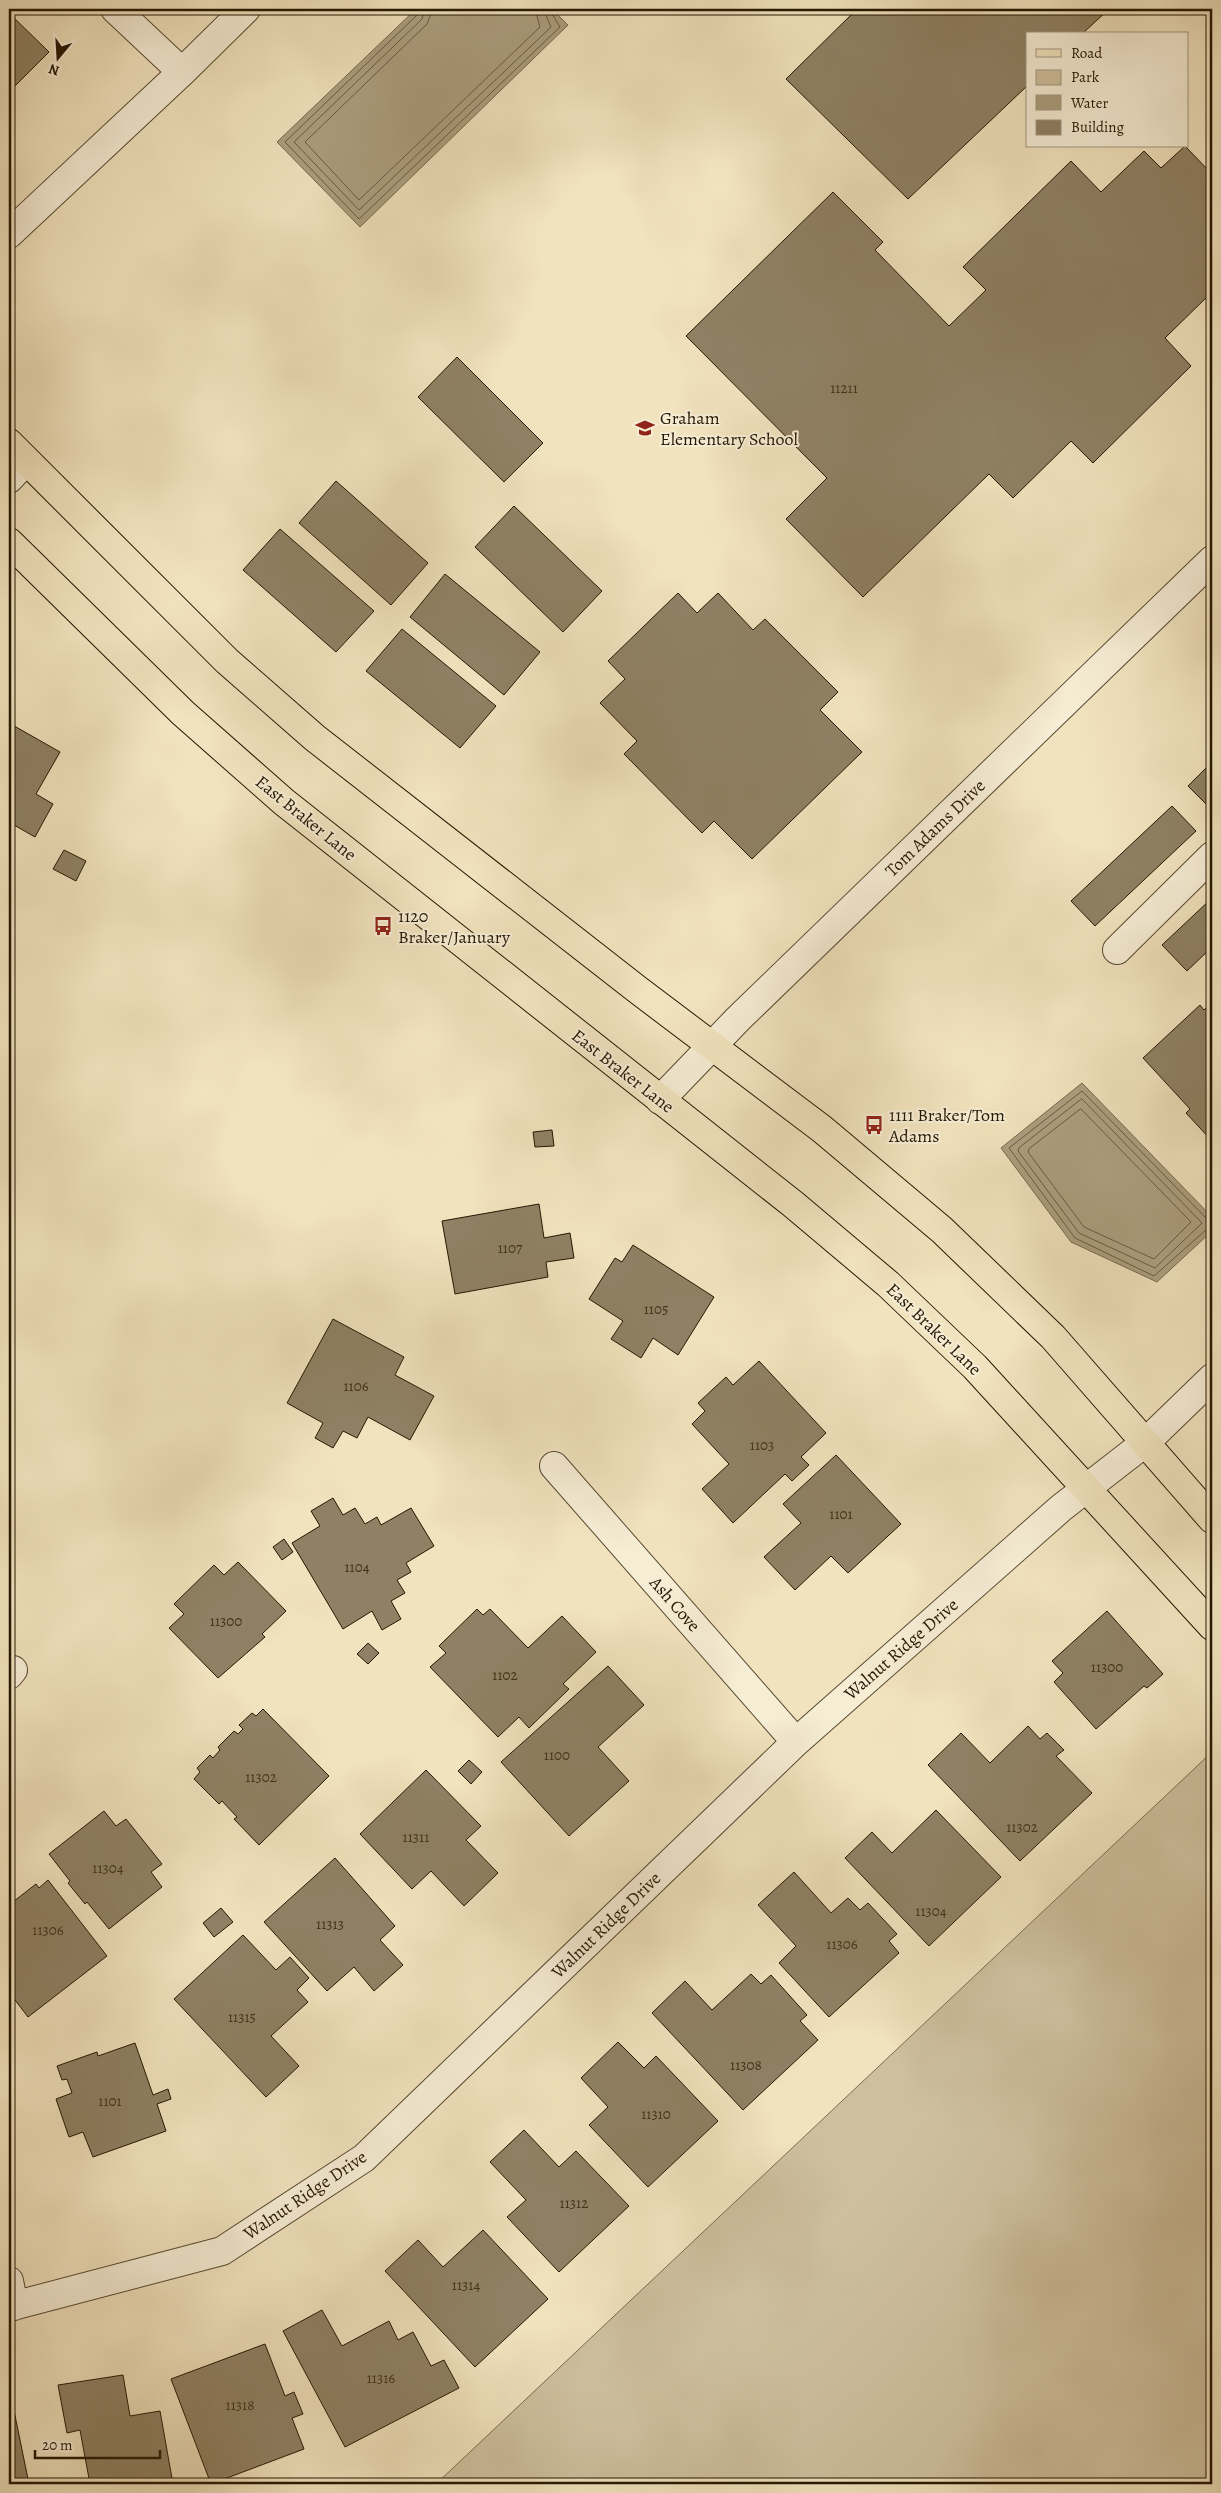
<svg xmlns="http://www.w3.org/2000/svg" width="1221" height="2493" viewBox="0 0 1221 2493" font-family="Alegreya,serif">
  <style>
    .green { fill: #cec09e; stroke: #7a6c50 }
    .water { fill: #ac9e7e; stroke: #76684c }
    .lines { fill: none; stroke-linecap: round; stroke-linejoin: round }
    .shore { stroke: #685a40; stroke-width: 1 }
    .building { fill: #8f8164; stroke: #251702 }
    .minor-casing { stroke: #584a31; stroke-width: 30 }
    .major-casing { stroke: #251702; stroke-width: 30 }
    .minor { stroke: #f6edd5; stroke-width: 28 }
    .major { stroke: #f1e3be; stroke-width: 28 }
    .labels { text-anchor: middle; stroke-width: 4; stroke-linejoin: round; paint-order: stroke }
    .number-label { font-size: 15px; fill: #40321a }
    .poi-label { font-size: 18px; fill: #251702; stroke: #f6edd5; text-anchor: start }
    .street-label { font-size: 18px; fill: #251702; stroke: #f6edd5 }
  </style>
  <rect width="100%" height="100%" fill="#f1e3be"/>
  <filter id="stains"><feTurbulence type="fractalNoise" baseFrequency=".004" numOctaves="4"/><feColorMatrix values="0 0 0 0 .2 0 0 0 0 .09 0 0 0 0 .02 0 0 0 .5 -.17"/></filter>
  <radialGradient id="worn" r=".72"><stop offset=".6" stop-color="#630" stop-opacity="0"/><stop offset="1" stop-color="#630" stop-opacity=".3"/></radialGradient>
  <path class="green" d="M1212,1752V2484H436Z"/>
  <path class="water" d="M416,9H552L568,25L360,227L277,142Z
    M1082,1083L1212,1217V1231L1157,1282L1071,1242L1001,1148Z"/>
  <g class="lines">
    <path class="shore" d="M419,9L417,15L285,142L359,219L560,27L549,9
      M425,9L422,19L294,142L359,210L551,27L543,9
      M433,9L427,24L305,142L359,200L540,27L535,9
      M1082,1099L1202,1223L1155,1268L1079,1233L1018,1151L1019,1148Z
      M1081,1109L1191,1222L1154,1259L1084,1227L1028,1152L1029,1149Z
      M1212,1220L1206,1218L1082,1091L1009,1148L1075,1238L1154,1276L1207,1229L1212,1227"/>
  </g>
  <path class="building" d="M857,9H1109L1082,34H1027V86L908,199L786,79Z
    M9,13L49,52L9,92Z
    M1185,146L1212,174V292L1165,338L1191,366L1093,463L1071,441L1013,498L989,474L863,597L786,519L827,478L686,336L833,192L883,242L875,250L949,326L986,290L963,267L1071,161L1101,192L1144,151L1161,168Z
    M457,357L543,443L504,482L418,397Z
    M336,481L428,563L391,605L299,523Z
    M514,506L602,591L563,632L475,547Z
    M280,529L374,611L336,652L243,570Z
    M445,574L540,652L504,695L410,617Z
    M678,593L697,613L718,593L753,630L765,619L838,692L820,710L862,752L752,859L714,821L702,833L624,754L637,741L600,703L625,679L608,661Z
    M402,629L496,706L460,748L366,671Z
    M9,723L60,752L36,794L53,804L35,837L14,825L9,835Z
    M1212,762V810L1188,786Z
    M1172,806L1196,831L1095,926L1071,901Z
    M64,850L86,861L76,881L53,869Z
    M1212,898V947L1187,971L1162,945Z
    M1212,1002V1141L1186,1113L1190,1109L1143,1058L1200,1005L1204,1010Z
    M552,1130L554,1146L535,1147L533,1132Z
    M539,1204L544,1238L570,1233L574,1258L546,1262L548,1277L455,1294L442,1221Z
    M633,1245L714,1297L678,1355L653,1338L641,1358L611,1339L623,1321L589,1299L615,1258L622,1262Z
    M333,1319L404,1357L395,1375L434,1396L410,1440L368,1417L357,1438L343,1431L333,1448L315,1438L323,1423L287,1403Z
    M759,1361L826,1433L801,1457L809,1465L792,1481L785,1474L733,1523L702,1489L729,1464L692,1424L705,1411L698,1403L726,1377L733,1385Z
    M836,1455L901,1524L848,1573L831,1556L795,1590L764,1557L801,1523L783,1504Z
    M333,1498L343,1515L355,1508L365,1524L377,1517L381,1525L411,1508L434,1546L406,1563L411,1572L397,1580L405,1593L391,1601L401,1619L382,1630L372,1611L343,1629L292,1543L320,1526L311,1511Z
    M284,1539L293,1552L282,1560L273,1547Z
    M238,1562L286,1611L262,1634L265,1637L218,1678L169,1628L184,1614L174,1604L214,1565L224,1575Z
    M477,1609L483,1615L490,1609L528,1648L562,1616L596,1652L563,1684L569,1689L529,1728L519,1717L498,1737L430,1667L446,1653L439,1646Z
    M1107,1611L1163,1674L1147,1688L1144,1686L1096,1729L1054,1682L1063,1673L1052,1661Z
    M368,1643L379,1653L368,1664L357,1654Z
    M608,1666L644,1705L598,1747L629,1781L569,1836L501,1762Z
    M263,1709L329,1776L259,1845L234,1819L237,1817L222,1801L219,1804L194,1779L200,1772L197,1768L210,1755L213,1758L220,1750L218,1747L234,1731L238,1734L243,1729L239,1725L252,1713L256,1716Z
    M1028,1726L1040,1739L1047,1733L1064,1750L1056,1756L1092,1793L1020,1861L928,1765L961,1733L990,1763Z
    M469,1760L482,1772L471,1784L458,1771Z
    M426,1770L481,1826L466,1840L498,1873L464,1906L431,1871L412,1889L360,1834Z
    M936,1810L1001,1877L929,1946L845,1858L872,1832L892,1853Z
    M104,1811L116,1826L126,1819L162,1864L151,1872L162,1887L109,1929L87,1902L85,1904L68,1883L70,1881L49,1854Z
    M335,1858L395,1926L380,1940L403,1965L374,1991L354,1967L327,1991L264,1922Z
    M794,1872L831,1913L848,1898L860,1910L868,1903L897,1934L889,1941L899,1953L829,2017L779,1963L796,1946L758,1905Z
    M48,1880L107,1956L28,2017L9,1992V1905L36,1884L39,1888Z
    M221,1908L233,1922L214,1937L203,1923Z
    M243,1935L276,1970L290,1957L309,1978L297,1990L308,2002L271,2036L299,2066L266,2097L174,1999Z
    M751,1974L761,1984L771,1975L807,2015L800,2021L818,2040L743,2110L652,2013L685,1981L712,2010Z
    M618,2042L644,2068L656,2056L718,2121L648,2187L589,2125L608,2107L581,2078Z
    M135,2043L153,2095L168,2089L171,2099L157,2104L166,2131L93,2157L83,2132L69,2137L56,2099L72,2093L67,2079L62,2080L57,2066L97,2052L98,2056Z
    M524,2130L559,2167L576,2151L629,2206L559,2272L507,2217L526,2200L490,2162Z
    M483,2230L548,2299L475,2367L385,2271L418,2240L443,2267Z
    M322,2310L342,2346L389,2321L398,2340L413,2332L431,2366L444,2360L459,2388L345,2447L283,2331Z
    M265,2344L285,2396L294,2392L303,2414L292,2418L304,2449L211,2484L171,2379Z
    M123,2375L130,2416L160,2411L173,2484H90L80,2430L67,2433L58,2385Z
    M11,2396L29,2484H9V2397Z"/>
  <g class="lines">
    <g class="minor-casing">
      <path id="minor" d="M115,9L182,72
        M9,234L182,72L246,9
        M9,479L26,461
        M1117,950L1212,856
        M660,1100L738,1019L1212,560
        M554,1466L796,1742
        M9,1675L13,1670
        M9,2281L14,2306
        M9,2307L222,2251L364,2158L796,1742L1061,1508L1146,1442L1212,1378"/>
    </g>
    <g class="major-casing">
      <path id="major" d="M9,443L227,661L315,738L638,990L822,1129L942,1230L1053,1337L1212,1519
        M9,542L183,713L284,802L793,1204L888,1284L975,1367L1212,1626"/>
    </g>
    <use href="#minor" class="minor"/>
    <use href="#major" class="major"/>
  </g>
  <defs>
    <g id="school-bare" transform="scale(1.5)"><path d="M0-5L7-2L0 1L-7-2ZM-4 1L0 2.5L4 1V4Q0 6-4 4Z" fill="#8f2418" stroke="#f6edd5" stroke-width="2.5" paint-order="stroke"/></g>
    <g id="bus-bare" transform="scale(1.5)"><path d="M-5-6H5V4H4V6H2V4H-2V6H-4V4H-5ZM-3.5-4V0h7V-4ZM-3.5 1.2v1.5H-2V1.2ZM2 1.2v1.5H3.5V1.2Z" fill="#8f2418" stroke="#f6edd5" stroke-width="2.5" paint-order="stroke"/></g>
  </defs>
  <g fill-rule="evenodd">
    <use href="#school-bare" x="645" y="428"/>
    <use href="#bus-bare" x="383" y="926"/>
    <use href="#bus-bare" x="874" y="1125"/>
  </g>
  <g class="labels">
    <g class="number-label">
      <text x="844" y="393">11211</text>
      <text x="510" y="1253">1107</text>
      <text x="656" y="1314">1105</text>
      <text x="356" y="1391">1106</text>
      <text x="762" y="1450">1103</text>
      <text x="841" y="1519">1101</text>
      <text x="357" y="1572">1104</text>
      <text x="226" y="1626">11300</text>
      <text x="1107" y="1672">11300</text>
      <text x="505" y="1680">1102</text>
      <text x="557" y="1760">1100</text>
      <text x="261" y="1782">11302</text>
      <text x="1022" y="1832">11302</text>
      <text x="416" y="1842">11311</text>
      <text x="108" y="1873">11304</text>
      <text x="931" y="1916">11304</text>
      <text x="330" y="1929">11313</text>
      <text x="48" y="1935">11306</text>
      <text x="842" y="1949">11306</text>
      <text x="242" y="2022">11315</text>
      <text x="746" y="2070">11308</text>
      <text x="110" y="2106">1101</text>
      <text x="656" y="2119">11310</text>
      <text x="574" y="2208">11312</text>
      <text x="466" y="2290">11314</text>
      <text x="381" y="2383">11316</text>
      <text x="240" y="2410">11318</text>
    </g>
    <g class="poi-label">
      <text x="660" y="424">Graham<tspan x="660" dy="21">Elementary School</tspan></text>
      <text x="398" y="922">1120<tspan x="398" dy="21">Braker/January</tspan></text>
      <text x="889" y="1121">1111 Braker/Tom<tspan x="889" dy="21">Adams</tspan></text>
    </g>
    <g class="street-label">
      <text transform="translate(306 818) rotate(39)" y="6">East Braker Lane</text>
      <text transform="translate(935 828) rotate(-44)" y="6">Tom Adams Drive</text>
      <text transform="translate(623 1071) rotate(38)" y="6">East Braker Lane</text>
      <text transform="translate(934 1329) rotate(44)" y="6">East Braker Lane</text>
      <text transform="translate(675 1604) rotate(49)" y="6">Ash Cove</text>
      <text transform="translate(901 1649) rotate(-41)" y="6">Walnut Ridge Drive</text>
      <text transform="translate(606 1925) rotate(-44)" y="6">Walnut Ridge Drive</text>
      <text transform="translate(305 2195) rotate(-34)" y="6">Walnut Ridge Drive</text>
    </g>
  </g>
  <rect width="1221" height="2493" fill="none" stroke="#f1e3be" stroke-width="30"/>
  <rect x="10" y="10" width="1201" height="2473" fill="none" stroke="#251702" stroke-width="2.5"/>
  <rect x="15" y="15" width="1191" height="2463" fill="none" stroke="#251702"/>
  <rect x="1026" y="32" width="162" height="115" fill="#f6edd5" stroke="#a29781"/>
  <rect x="1036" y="49" width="25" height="8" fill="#f1e3be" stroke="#a29781"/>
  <text x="1071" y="58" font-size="15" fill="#251702">Road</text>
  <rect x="1036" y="70" width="25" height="15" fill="#cec09e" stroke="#a29781"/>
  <text x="1071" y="82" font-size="15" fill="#251702">Park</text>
  <rect x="1036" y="95" width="25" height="15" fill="#ac9e7e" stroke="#a29781"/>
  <text x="1071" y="108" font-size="15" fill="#251702">Water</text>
  <rect x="1036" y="120" width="25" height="15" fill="#8f8164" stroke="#a29781"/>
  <text x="1071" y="132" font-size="15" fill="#251702">Building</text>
  <g transform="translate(58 58) rotate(198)" stroke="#f6edd5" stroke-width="4" paint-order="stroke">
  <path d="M0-4L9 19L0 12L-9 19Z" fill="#251702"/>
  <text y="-8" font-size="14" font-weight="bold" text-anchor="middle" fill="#251702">N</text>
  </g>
  <path d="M35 2450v8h125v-8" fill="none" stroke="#251702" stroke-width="2.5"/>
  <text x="42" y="2450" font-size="15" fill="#251702" stroke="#f6edd5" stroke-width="4" paint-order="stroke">20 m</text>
  <rect width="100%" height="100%" filter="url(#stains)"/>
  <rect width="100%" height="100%" fill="url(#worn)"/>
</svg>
